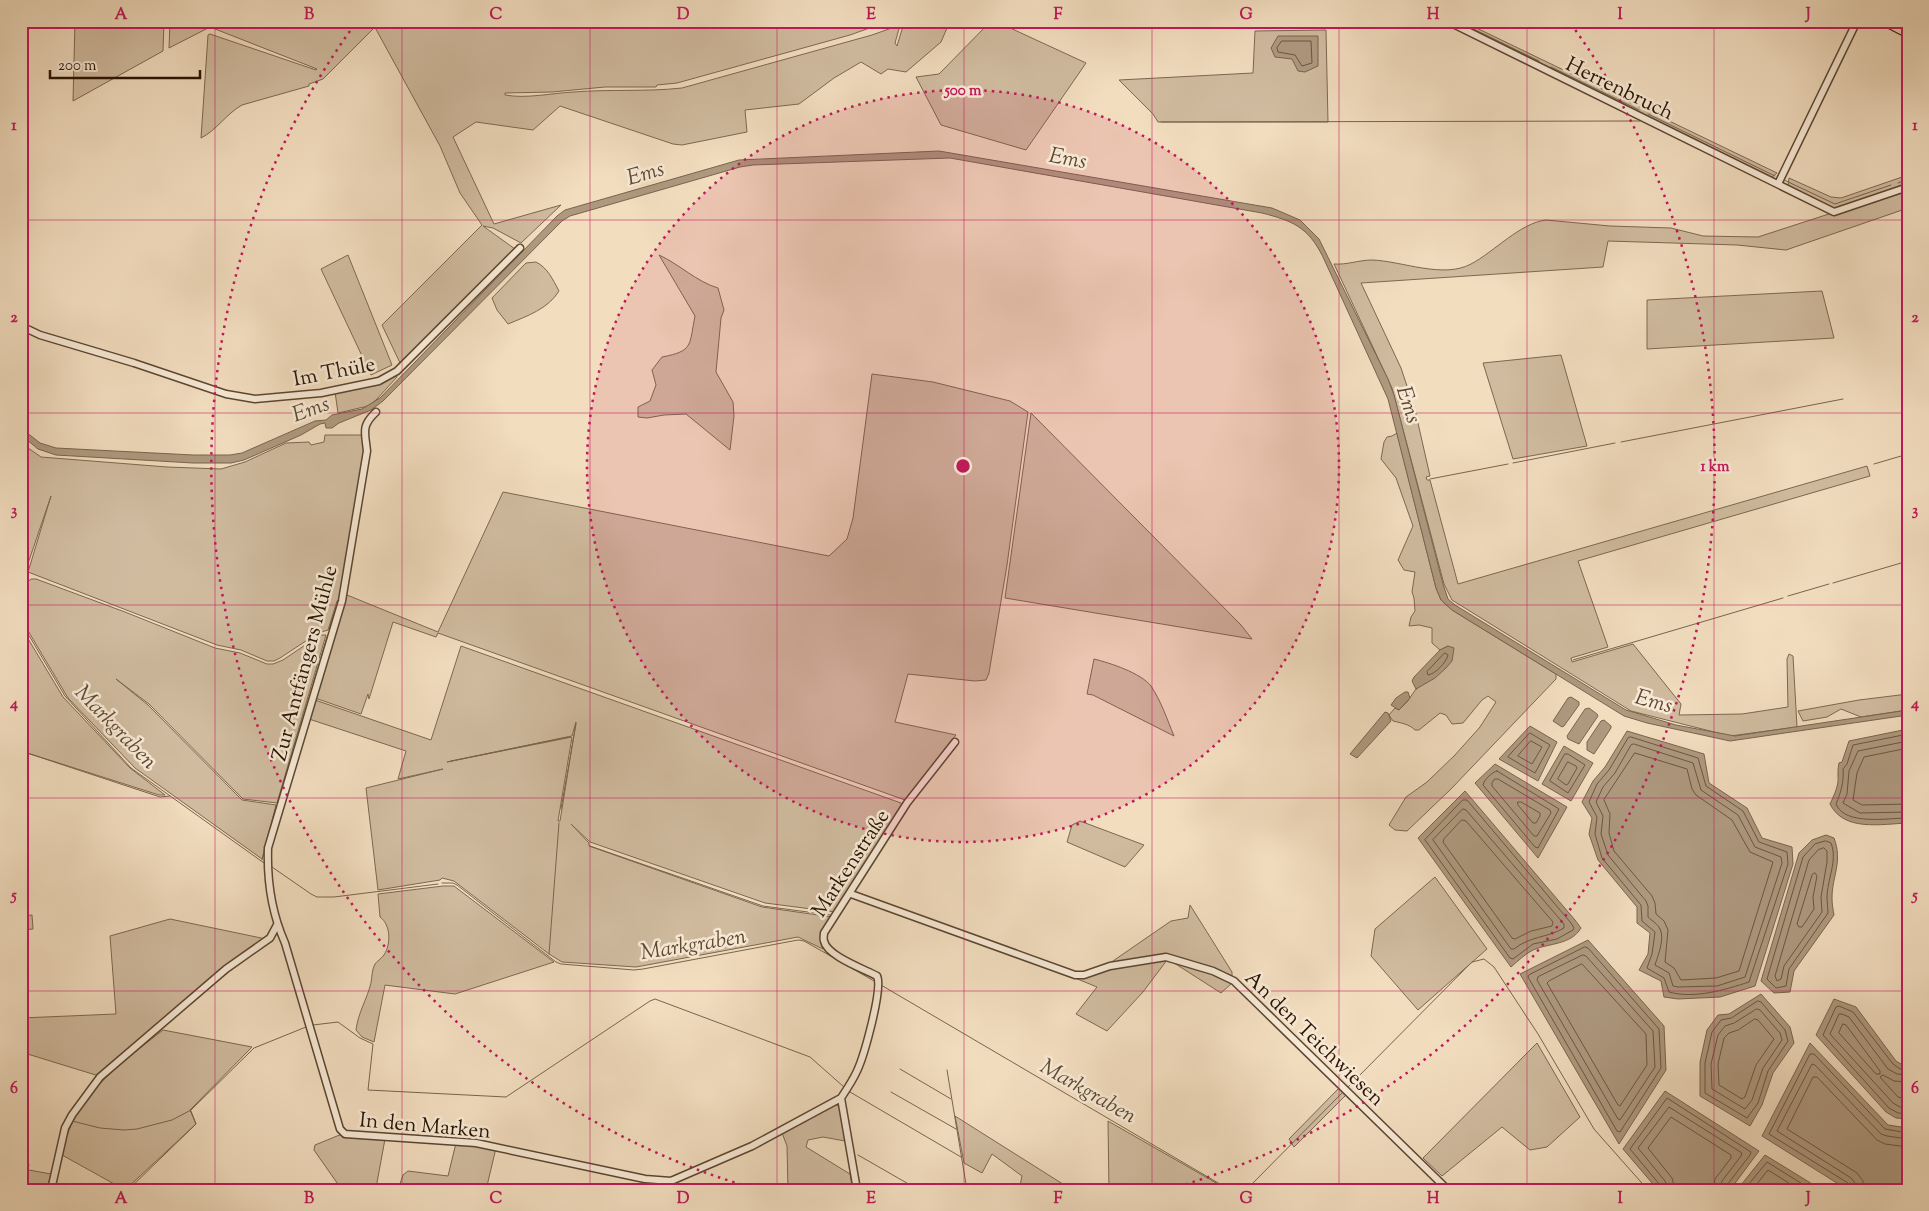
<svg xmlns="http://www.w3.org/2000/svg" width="1929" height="1211" viewBox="0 0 1929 1211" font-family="'Sorts Mill Goudy',serif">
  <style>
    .green { fill: #d0bb9f; stroke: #7c6850; fill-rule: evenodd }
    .water { fill: #ae997f; stroke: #79644d }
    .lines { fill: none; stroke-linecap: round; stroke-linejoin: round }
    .shore { stroke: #6c5640; stroke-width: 1 }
    .stream { stroke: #79644d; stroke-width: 1 }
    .minor-casing { stroke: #5b4631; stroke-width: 9 }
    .major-casing { stroke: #291402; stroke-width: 11 }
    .minor { stroke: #f7e9d5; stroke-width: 6 }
    .major { stroke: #f2ddbf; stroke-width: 9 }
    .grid { fill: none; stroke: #c2185b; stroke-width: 1; stroke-opacity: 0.55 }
    .ring { fill: none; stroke: #c2185b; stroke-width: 2.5; stroke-dasharray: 2.5 5 }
    .labels { text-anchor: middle; stroke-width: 5; stroke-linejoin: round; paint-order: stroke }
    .street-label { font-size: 21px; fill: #291402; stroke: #f7e9d5 }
    .water-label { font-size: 22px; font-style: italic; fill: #5e4934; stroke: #f7e9d5 }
    .centre { fill: #c2185b; stroke: #f7e9d5; stroke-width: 2.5 }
    .ring-label { font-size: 15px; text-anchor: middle; font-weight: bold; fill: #c2185b; stroke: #f7e9d5; stroke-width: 5; stroke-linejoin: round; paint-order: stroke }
    .neatline { fill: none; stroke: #c2185b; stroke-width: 2 }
    .grid-label { font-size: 16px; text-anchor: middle; font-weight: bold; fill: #c2185b }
  </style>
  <rect width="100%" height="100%" fill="#f2ddbf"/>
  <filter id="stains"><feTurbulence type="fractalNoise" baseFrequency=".004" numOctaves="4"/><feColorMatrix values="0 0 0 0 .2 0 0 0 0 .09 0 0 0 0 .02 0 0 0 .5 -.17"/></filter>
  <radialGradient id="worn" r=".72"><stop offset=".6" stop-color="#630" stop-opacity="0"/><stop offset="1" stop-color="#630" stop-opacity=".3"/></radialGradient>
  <path class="green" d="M75,21H164L163,51L73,101Z
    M170,21H859L870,24L871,21H889L850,35L677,83L657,85L656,87H605L552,92L505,93V95C527,99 552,93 574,92C610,89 646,92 682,88L872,35L900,25L895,43L897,46L904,23L908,21H950L941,42L906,72L888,69L881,74L861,62L834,78L799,104L745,110L747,132L682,145L673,144L560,106L533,130L476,122L453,137L494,224L561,205L521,243L493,228L483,226L515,249L401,365L382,325L482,225L460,193L440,146L372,22L374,28L323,79L309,84V86L242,105C226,114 217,130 201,138L208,35L210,34L316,70L317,69L210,27L169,48Z
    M991,21H995L1086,63L1026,150L941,125L916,77L939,74Z
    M1449,21H1462L1777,173L1770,179Z
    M1326,30L1328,122H1158L1153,114L1119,80L1253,73L1255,31Z
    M1908,175V208L1786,250L1737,245L1608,241L1603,267L1361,283L1401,368L1415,410L1430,476L1426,477L1427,480H1430L1458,584L1867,466L1870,476L1578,561L1608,647L1571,658L1572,662L1633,644L1681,704L1679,715L1742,714L1788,707L1787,659L1789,654L1793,656L1797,727L1730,736L1631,711L1452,600L1444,584L1392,388L1334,264C1347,265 1359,260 1372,260C1402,261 1443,279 1471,264C1494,252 1520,223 1546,220L1610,226L1671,228L1703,236L1758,237L1835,212L1788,186L1789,178L1831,197L1841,198Z
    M348,255L392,365L371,375L321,269Z
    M659,255C679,264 697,282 718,288L724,310L721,318L716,372L733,402L734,416L730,450L686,414L664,415L647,418L638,417V407L650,401L656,385L652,370L662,357C694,351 689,345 695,316Z
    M536,262C548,268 553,280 559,291C548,309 527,316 508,324L497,310L492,298L526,263Z
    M1822,291L1834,338L1647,349V300Z
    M1561,355L1587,446L1513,459L1483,363Z
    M396,374L397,377L376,400L368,406L338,413L335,392Z
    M872,374L933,382L1010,401L1028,412L1007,565L989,673L986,680L975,681L908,674L895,722L956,735L905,800L438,633L436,637L393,622L369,699L368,694L361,714L315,698L347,595L438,632L503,492L829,556L847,539L853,518Z
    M1031,413L1241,625L1252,639L1005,598Z
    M1397,433L1436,588L1441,600L1452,610L1556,674V679L1451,789L1407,831L1395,830L1389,825L1406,797L1427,782L1455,755L1480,727L1496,702L1488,696L1482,700L1463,723L1452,724L1446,715L1440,713L1419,730H1415C1409,724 1401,723 1393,721L1389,715L1395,708L1399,710L1407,702L1416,689H1417L1448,646L1440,650L1432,643V628L1419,625L1409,626L1411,617L1415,611L1414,598L1412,592L1415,572L1404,570L1398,560L1413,526L1396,478L1381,459L1384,442L1387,437L1392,436Z
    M325,435H364L365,453L340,598L337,601L328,630L318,633L280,658L274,661H267L241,650L217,645L28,572L51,496L21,584V443L41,457L167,467L221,469L245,462L286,443L309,442L311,445L324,442Z
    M31,579H36L125,612L215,648L240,653L267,664H273L283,660L320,635H326L277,803L243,799L149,704L116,679L148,705L242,800L276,805L262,859L135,768L68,698L21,619V591L24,585Z
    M21,627L63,697L130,768L165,795H159L21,751Z
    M461,646L901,803L902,806L835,912L765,903L590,842L571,824L589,843V846L762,907L832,917L821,940L823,949L798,937L636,967L562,962L549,954L454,881L442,878L440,880L378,890L366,788L443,769L398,779L406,751L309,719L315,700L431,740ZM576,722L560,821H558L572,737L447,762L572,736Z
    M1094,659C1110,663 1141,673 1151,686C1161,701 1167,719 1174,736L1093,695L1087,694Z
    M1908,694V710L1861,717L1841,709L1827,717L1803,721L1798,711L1859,700Z
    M1080,821L1144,845L1125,867L1067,842L1072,825Z
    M1435,877L1487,949L1418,1010L1371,956L1375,929Z
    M443,886H454L554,962L455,994L385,985L374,1042L362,1037L356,1030C358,1013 367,999 371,983C372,977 372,969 375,964C377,961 381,959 384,955C391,944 391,925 380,917L378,894Z
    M1190,905L1232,972V977L1174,957L1110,963L1171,921L1188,918Z
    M32,915L33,929L21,930V916Z
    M170,919L266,939L99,1076L21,1052V1018L116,1014L110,936Z
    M1167,960L1143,992L1107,1031L1076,1014L1097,987L1075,978L1108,969Z
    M1171,961L1215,975L1232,983L1221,993Z
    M163,1030L252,1047L190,1110L196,1124L125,1190L62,1155C71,1098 121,1063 163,1030Z
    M1537,1043L1580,1117L1547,1147L1530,1150L1502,1127L1442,1176L1423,1158Z
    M1339,1088L1346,1095L1294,1147L1289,1139Z
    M834,1104L841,1107L845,1141L823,1137L808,1140L806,1147L850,1174L853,1190H788L787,1146L782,1133Z
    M955,1116L1066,1186V1190H1019L1022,1176L992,1154L982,1173L964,1163Z
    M1108,1121L1218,1184V1190H1109Z
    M21,1126H27L24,1132L29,1166L21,1170Z
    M342,1134L385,1139L376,1188L377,1190H342L314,1150L315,1145Z
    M456,1143L496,1148L486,1190H398L403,1175L408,1171L448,1176Z
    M29,1170L51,1174L47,1190H21V1174Z"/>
  <path class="water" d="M1278,36H1318V66L1305,72L1298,71L1292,59L1275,57L1271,48Z
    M939,151L1272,208L1300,220L1319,239L1388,379L1394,395L1443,584L1448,599L1455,605L1626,710L1676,725L1735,736L1908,710V715L1730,741L1647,723L1624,716L1452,610L1441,600L1436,588L1388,399L1323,257C1308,227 1293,221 1262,213L950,158L753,165L740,167L570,216L562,221L383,401L371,410L339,423L332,428H326L325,423L320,424L301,435L244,460L231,463H193L56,455L38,449L21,435V428L40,443L56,448L193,455H230L242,453L315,421L326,420L332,415L362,409L380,398L557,216L565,210L739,160Z
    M1448,646L1454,648L1452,661L1446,668L1435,678L1416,689L1412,681L1414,677L1440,650Z
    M1405,692H1408L1410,698L1399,710L1391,705L1396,698Z
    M1571,697L1579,702V705L1564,726L1562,727L1553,721L1568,698Z
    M1589,708L1597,714L1598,716L1579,744L1568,739L1567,736L1585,709Z
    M1385,712L1388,713L1391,721L1357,758L1350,754Z
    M1604,720L1611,726V728L1594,754L1587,750V742L1601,721Z
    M1530,726L1557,742L1538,781L1499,759Z
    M1908,729V823C1881,824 1844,832 1830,804C1834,795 1839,786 1838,776C1838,770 1838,768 1839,763L1842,762L1849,741Z
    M1627,731L1704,754L1709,783L1747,808L1762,838L1792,847L1793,864L1755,986L1720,997L1678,999L1664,997L1661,981L1639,970L1648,954L1650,933L1637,923V907L1598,860L1589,834L1592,818L1582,802L1593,781L1605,767Z
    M1564,746L1593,763L1571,801L1542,784Z
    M1495,764L1567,807L1538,858L1475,783Z
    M1465,791L1575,920L1581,928C1571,945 1549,943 1533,950C1525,954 1518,961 1511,967L1418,838Z
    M1826,835L1834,838C1843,862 1832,876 1832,898C1832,904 1833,909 1834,915L1794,971L1790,992L1774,993L1761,981L1799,853L1812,840Z
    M1588,940L1664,1026L1666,1070L1619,1144L1520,974Z
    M1761,994L1790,1027L1794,1043L1773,1073L1762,1105L1750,1126L1700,1096V1062L1707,1030L1718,1015L1729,1014Z
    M1834,999L1856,1007L1896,1061L1901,1064L1908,1062V1119L1896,1118L1886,1112L1816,1035Z
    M1810,1043L1888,1125L1908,1128V1190H1848L1762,1136Z
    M1665,1091L1759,1151L1730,1190H1658L1623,1149Z
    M1765,1155L1822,1190H1737Z"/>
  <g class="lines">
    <path class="shore" d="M1282,41H1311L1312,63L1302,66L1295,55L1278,52L1277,48Z
      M1445,653L1448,655C1446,663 1435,674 1428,675L1427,672Z
      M1530,733L1550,745L1535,773L1508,757Z
      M1908,734L1853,745L1847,764L1843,769C1844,782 1841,792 1836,804C1845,826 1888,818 1908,818
      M1631,737L1698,758L1706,786L1743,811L1759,842L1787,852L1788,864L1749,982C1724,990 1695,999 1669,992L1664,978L1647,968L1652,954L1655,932L1642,921L1641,905L1602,858L1595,834L1597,817L1589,802L1597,784L1609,770L1628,738Z
      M1531,741L1542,747L1532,764L1518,756Z
      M1908,741L1858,751L1849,771L1847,794L1843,803L1860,813L1908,812
      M1634,744L1693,763L1701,790L1738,815L1755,847L1781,857L1782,863L1745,977L1717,986L1678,987L1673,986L1669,973L1655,965C1658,955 1665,939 1660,929C1658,924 1652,921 1648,917V906L1646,901L1608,855L1601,834L1603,816L1596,802L1603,787L1615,773L1631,745Z
      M1908,748L1864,757L1857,773L1853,800L1862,805L1908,804
      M1635,753L1687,769L1692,789L1696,795L1732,820L1750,852L1773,862L1739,971L1716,978L1681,980L1674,968L1665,962L1668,930L1664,921L1656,914L1655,903L1652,896L1614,851L1609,833L1610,814L1604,800Z
      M1565,754H1568L1585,765L1568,793L1550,781Z
      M1568,762L1576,766L1577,768L1568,784L1566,785L1558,779Z
      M1497,771L1559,809L1538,848L1535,847L1483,785C1484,780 1492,772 1497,771Z
      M1495,779H1498L1550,810L1551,813L1537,836H1534L1492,786V783Z
      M1463,800H1467L1571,923L1574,928L1573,930L1557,939L1533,944L1513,959L1510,958L1425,840Z
      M1518,802H1521L1540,813V816L1536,823H1533L1518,805Z
      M1463,809L1466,810L1564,924V928C1547,938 1530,936 1514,949H1511L1433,840Z
      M1462,820L1466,821L1553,922L1552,926L1531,931L1515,939L1512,938L1443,842L1444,839Z
      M1826,841L1831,843C1838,861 1827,879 1827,898C1827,903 1828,908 1828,913L1789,969L1786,986L1776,988L1767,979L1803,857L1815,844Z
      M1824,848L1827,851V862L1821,897L1822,912L1784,966L1781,979L1777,981L1775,976L1809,860L1818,850Z
      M1815,873L1817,876L1813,897L1814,909L1802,927H1799L1797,924L1812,875Z
      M1585,947L1588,948L1659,1029L1661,1068L1620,1132L1617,1131L1528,977L1529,975Z
      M1583,955L1586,956L1653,1031L1655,1067L1620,1120L1618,1119L1537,980L1538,977Z
      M1582,964L1646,1034L1647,1065L1620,1106L1618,1105L1547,983L1549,981Z
      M1758,1001L1761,1002L1785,1030L1788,1041L1768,1071L1758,1103L1747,1118L1705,1093V1063L1712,1032L1721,1020L1731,1018Z
      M1757,1009L1760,1010L1780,1033L1782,1040L1763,1068L1752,1100L1745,1109L1712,1089L1711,1064L1718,1035L1725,1026L1734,1023Z
      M1755,1019L1758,1020L1774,1039L1756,1065L1745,1097L1742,1099L1719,1085L1718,1064L1724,1038L1729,1033L1738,1030Z
      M1843,1024L1846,1025L1880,1071V1074H1876L1839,1033Z
      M1908,1068L1900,1069L1893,1064L1853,1012L1839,1006L1836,1007L1823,1035L1889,1108L1898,1113L1908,1114
      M1908,1075L1897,1074L1888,1069L1849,1017L1842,1014H1839L1830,1034L1893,1103L1900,1107H1908
      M1908,1082L1894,1081L1883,1075L1880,1077L1898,1097L1908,1100
      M1662,1190L1660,1185L1630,1149L1667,1098L1751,1152L1750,1155L1727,1185L1726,1190
      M1668,1190L1665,1181L1638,1148L1669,1107L1742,1153L1741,1156L1722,1181L1720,1190
      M1675,1190L1672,1178L1648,1148L1671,1117L1731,1155V1158L1715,1179L1713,1190
      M1744,1190L1767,1162L1812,1190
      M1752,1190L1768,1170L1800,1190
      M1850,1190L1848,1183L1769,1134L1810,1054H1814L1885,1129L1908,1133
      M1856,1190L1855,1183L1851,1178L1777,1131L1812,1064L1815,1065L1881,1134L1887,1136L1908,1139
      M1864,1190L1863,1181L1857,1173L1787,1129L1813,1077H1817L1877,1140L1885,1144L1908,1147"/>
    <path class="stream" d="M1457,21L1539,61
      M1551,67L1639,110
      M1648,114L1775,176
      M1161,122L1640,121
      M1784,180L1835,204L1891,185
      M1898,183L1908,179
      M1621,442L1843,399
      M1513,463L1615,443
      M1874,464L1908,454
      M1430,479L1508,464
      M1833,583L1908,561
      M1788,596L1829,584
      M21,622L65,696L131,768L264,863
      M329,629L340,595
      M1573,660L1783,598
      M21,751L160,797L170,796
      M451,761L568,737
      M561,809L576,724
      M590,846L763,906L830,915
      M262,860L327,637
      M272,867L311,894L317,897H334L438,884
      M442,883H453L457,885L556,962L561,964L634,970L643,969L798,940L804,941L836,959
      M549,954L559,823
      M846,965L874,981
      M881,985L1230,1190
      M313,1025L338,1022L360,1038L373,1044L368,1090L506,1097L650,1001L655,999L810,1057L844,1087
      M900,1069L951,1099
      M947,1070L967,1190
      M1347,1088L1472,962L1484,959L1494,967L1538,1034L1594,1129L1648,1190
      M850,1092L961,1157
      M891,1092L956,1129
      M72,1121L100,1128L124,1130L137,1129L172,1120L191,1110L254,1048L306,1027
      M858,1155L919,1190
      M128,1190L196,1124L191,1111
      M1246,1190L1344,1091"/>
    <g class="minor-casing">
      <path id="minor" d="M1447,21L1834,212L1908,187
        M1778,184L1857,21
        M21,326L40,335L134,363L226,394L255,399L321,393L379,381L397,371L520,248
        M376,412C361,426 365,432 367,451L342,601L268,848C267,879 272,914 285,943L340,1129L345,1134L476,1143L645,1179L671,1181L752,1146L841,1098
        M851,894L1075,975H1084L1110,966L1166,957L1213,971L1234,981L1448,1190
        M51,1190L65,1128L72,1115L100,1077L226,969L270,938L277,925
        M665,1190L671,1181
        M857,1190L841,1098C847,1089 853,1080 857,1071C864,1056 883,989 877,976C864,969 827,956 824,941C823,938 824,935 824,933L907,803L955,742"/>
    </g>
    <g class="major-casing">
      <path id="major" d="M1885,21L1908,33"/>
    </g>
    <use href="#minor" class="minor"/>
    <use href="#major" class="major"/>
  </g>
  <path class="grid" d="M215,21V1190M402,21V1190M590,21V1190M777,21V1190M964,21V1190M1152,21V1190M1339,21V1190M1527,21V1190M1714,21V1190M21,220H1908M21,413H1908M21,605H1908M21,798H1908M21,991H1908"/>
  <circle cx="963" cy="466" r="376" fill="#c2185b" fill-opacity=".12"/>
  <g class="ring">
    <circle cx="963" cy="466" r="376"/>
    <path d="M756 1189A752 752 0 0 1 355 24M1571 24A752 752 0 0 1 1170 1189"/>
  </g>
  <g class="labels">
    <g class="street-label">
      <text transform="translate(1620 88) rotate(26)" y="7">Herrenbruch</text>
      <text transform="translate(334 371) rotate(-11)" y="7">Im Thüle</text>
      <text transform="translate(304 663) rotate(-75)" y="7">Zur Antfängers Mühle</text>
      <text transform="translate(850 863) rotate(-57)" y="7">Markenstraße</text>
      <text transform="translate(1315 1038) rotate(44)" y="7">An den Teichwiesen</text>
      <text transform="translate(425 1125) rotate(5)" y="7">In den Marken</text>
    </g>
    <g class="water-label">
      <text transform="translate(1068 157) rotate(10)" y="8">Ems</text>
      <text transform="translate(645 172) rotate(-16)" y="8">Ems</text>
      <text transform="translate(1410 404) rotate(72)" y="8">Ems</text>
      <text transform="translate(310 408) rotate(-20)" y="8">Ems</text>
      <text transform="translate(1654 700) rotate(15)" y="8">Ems</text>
      <text transform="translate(117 726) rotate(46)" y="8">Markgraben</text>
      <text transform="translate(693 943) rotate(-9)" y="8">Markgraben</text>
      <text transform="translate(1089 1090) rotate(30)" y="8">Markgraben</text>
    </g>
  </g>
  <circle cx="963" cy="466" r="8" class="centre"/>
  <g class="ring-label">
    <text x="963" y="95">500 m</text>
    <text x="1715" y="471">1 km</text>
  </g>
  <rect width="1929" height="1211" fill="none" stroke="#f2ddbf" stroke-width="55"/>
  <path d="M50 70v8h150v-8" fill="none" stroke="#291402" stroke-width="2.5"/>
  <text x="58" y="70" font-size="15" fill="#291402" stroke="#f7e9d5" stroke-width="4" paint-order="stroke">200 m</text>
  <rect x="28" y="28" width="1874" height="1156" class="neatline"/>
  <g class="grid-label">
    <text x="121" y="19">A</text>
    <text x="309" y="19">B</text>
    <text x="496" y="19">C</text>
    <text x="683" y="19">D</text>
    <text x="871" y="19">E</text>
    <text x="1058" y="19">F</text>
    <text x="1246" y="19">G</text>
    <text x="1433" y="19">H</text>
    <text x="1620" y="19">I</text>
    <text x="1808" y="19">J</text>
    <text x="14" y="130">1</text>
    <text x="1915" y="130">1</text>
    <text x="14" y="322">2</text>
    <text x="1915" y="322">2</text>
    <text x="14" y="515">3</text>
    <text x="1915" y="515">3</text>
    <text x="14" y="708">4</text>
    <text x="1915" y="708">4</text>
    <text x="14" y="900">5</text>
    <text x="1915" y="900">5</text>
    <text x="14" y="1093">6</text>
    <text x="1915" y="1093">6</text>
    <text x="121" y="1203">A</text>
    <text x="309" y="1203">B</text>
    <text x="496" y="1203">C</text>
    <text x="683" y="1203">D</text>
    <text x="871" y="1203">E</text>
    <text x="1058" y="1203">F</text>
    <text x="1246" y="1203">G</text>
    <text x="1433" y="1203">H</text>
    <text x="1620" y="1203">I</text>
    <text x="1808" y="1203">J</text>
  </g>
  <rect width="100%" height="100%" filter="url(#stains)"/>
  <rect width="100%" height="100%" fill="url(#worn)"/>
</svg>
